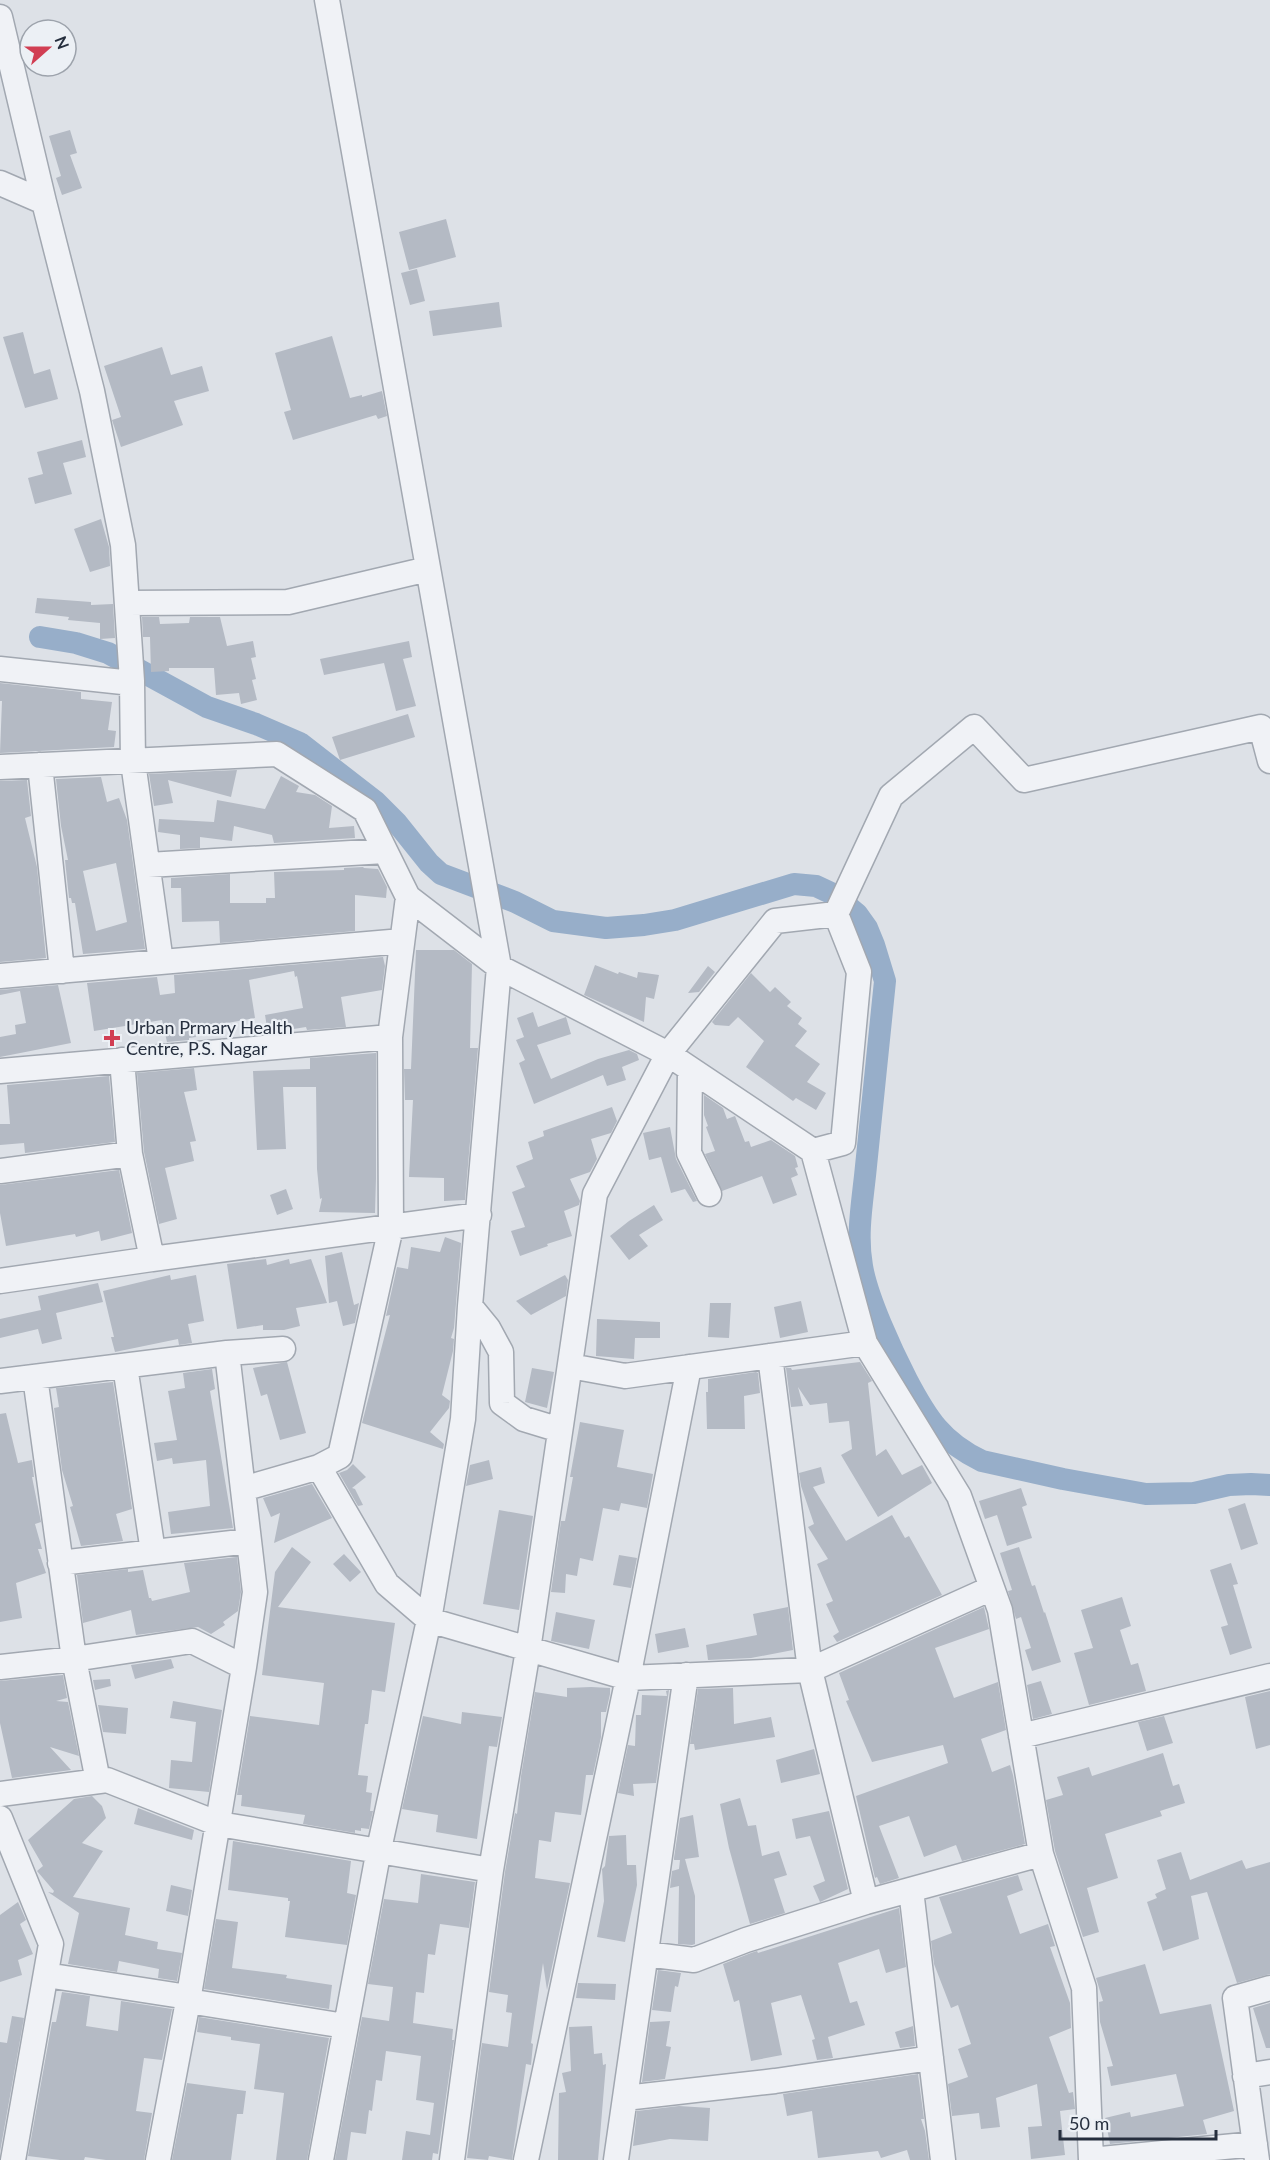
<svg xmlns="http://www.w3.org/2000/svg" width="1270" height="2160" viewBox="0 0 1270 2160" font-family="Lato,sans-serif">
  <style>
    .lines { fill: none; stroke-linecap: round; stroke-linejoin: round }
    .canal { stroke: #97aec9; stroke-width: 22 }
    .building { fill: #b4bac4; fill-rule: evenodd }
    .minor-casing { stroke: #a2a8b1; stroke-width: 27 }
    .minor { stroke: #f0f2f6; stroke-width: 24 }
    .poi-dot { fill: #d13e53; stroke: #ecf0f5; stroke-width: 2 }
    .labels { text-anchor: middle; stroke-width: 4.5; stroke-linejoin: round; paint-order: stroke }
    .poi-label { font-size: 18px; fill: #262f3e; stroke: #ecf0f5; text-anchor: start }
  </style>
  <rect width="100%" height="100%" fill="#dde1e7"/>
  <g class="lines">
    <path class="canal" d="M40,637L76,643L108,653L207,707L256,724L300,743L376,802L397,823L429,863L441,874L515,902L553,921L606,928L644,925L675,920L794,884L816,886L833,894L857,914L867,928L874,945L885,981C879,1043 872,1104 866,1166C863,1199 856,1233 862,1266C867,1297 892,1351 907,1380C927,1418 942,1442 982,1461L1063,1479L1146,1494L1194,1493L1229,1485L1251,1484L1270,1485"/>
  </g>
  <path class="building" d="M70,130L77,153L70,155L82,188L62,195L56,178L61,176L49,136Z
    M446,219L456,257L409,270L399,232Z
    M417,269L425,301L410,305L401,273Z
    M499,302L502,327L433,336L429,311Z
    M23,332L34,374L50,369L58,399L25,408L3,337Z
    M332,336L350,398L362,395V397L382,391L387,416L378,419L376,415L293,440L284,412L291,410L275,353Z
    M162,347L171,375L202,366L209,391L174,401L183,425L121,447L112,420L121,417L104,366Z
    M82,440L86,457L63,463L72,494L35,504L28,478L43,474L37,452Z
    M101,519L109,547L110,566L90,572L74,529Z
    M37,598L91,602V605L113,604L115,638L100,639V623L68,620L69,617L35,613Z
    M142,617H159L160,624L189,623L190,617H220L227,646L253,641L256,657L251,658L256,679L252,680L257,700L241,704L239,693L216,695L214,668H169V671L151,672L150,637H143Z
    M409,641L412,657L403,659L416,706L396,711L384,663L324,675L320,659Z
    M0,683L81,692V699L112,702L108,730L116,731L114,747L0,753L2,701H0Z
    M408,714L415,737L340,760L332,737Z
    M237,770L231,797L168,780L173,803L154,806L149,774Z
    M281,776L299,786L296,792L315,795L332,806L329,828L354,826L355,838L274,843L272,835L234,826L232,841L200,837V848L180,849V835L158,832L159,819L214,822L217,800L265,809Z
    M101,777L107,802L119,798L127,820L145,949L83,954L75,903H72L71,898H69L65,860H68L61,826L56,779ZM116,863L127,922L96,931L83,871Z
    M27,780L31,816L25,818L37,867L46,958L0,962V781Z
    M363,867L364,868L378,869L387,887L386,898L355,895V931L220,943L219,921L182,922L181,888H171V878L230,874V903H266V898H275L274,872L344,870V868Z
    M416,950H454L472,964L470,1048H478L465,1200L444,1201V1178L409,1177L413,1100H405L404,1069H411Z
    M383,957L385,966L382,990L341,997L346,1027L307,1030L306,1027L268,1033L265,1015L303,1008L297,976L295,977L294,971L249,980L255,1018L194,1029L196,1037L189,1038V1040L167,1042L162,1020L94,1031L87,983L157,977L160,995L175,993L174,975Z
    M595,965L618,974L619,972L637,978L638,972L659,975L654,999L646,997L644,1022L584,995Z
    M708,966L715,972L699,992L688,993Z
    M751,973L770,992L775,987L791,1002L787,1006L802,1018L798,1024L807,1031L795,1046L820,1064L807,1082L826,1093L816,1110L796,1098L793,1101L746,1067L764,1041L738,1017L729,1026L715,1025L712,1022Z
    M58,985L71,1043L0,1057V1037L16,1034L15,1025L26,1023L20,991L0,995V990Z
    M533,1012L538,1027L566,1017L571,1034L537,1045L551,1079L598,1059L629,1050L637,1054L639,1060L622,1067L626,1080L607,1086L603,1075L534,1104L519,1063L525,1060L516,1040L524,1037L517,1018Z
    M376,1053V1178L375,1213L319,1212L322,1198L320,1199L317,1169L316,1087H283L286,1149L257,1150L253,1071L310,1069V1058Z
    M194,1068L197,1090L184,1092L196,1141L190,1142L194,1161L165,1168L177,1219L159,1224L144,1152L137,1073Z
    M109,1076L115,1142L25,1153L24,1143L0,1145V1124H10L7,1085Z
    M704,1095L723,1108L727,1119L735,1116L745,1142L749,1141L751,1147L771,1140L795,1156L798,1167L795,1168L798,1175L791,1178L797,1195L773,1204L762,1176L722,1191L705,1154L715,1151L706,1127L708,1126L704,1115Z
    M612,1107L617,1121L611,1133L591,1139L597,1159L590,1172L570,1179L580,1201L579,1205L564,1211L572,1236L547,1244L548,1246L520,1256L511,1231L525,1227L512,1192L525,1187L516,1166L533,1159L528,1142L544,1136L543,1131Z
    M670,1127L676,1159L697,1201L693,1202L685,1189L671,1193L661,1157L649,1160L643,1133Z
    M119,1170L132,1233L101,1241L99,1231L76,1237L75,1234L6,1246L0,1213V1185Z
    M286,1189L293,1209L277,1215L270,1195Z
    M654,1205L663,1220L639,1235L648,1246L629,1260L610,1236L629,1221Z
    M445,1237L461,1243L454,1328L451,1338L454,1339L453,1351L442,1395L450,1401L449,1408L430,1432L444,1444L443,1449L362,1423L390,1315L386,1316L397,1267L408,1269L411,1247L440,1252Z
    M342,1252L354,1305L359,1303L355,1323L343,1326L337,1301L329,1303L325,1256Z
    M266,1259L267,1265L289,1259L290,1264L311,1259L327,1303L296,1308L300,1326L284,1330H263V1325L237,1329L227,1264Z
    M170,1275L171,1280L196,1275L204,1321L188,1324L192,1343L179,1345L178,1339L115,1352L111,1337H114L103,1291Z
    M565,1275L568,1280L566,1296L531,1315L516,1301Z
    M98,1283L103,1302L56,1313L62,1339L42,1344L38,1329L0,1338V1319L41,1310L38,1296Z
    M801,1301L808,1332L780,1338L774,1307Z
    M710,1303H731L729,1338L708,1337Z
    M597,1319L660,1322V1338H635L634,1359L596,1356Z
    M287,1362L306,1433L280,1440L267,1394L261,1396L253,1368Z
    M860,1362L872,1381L868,1383L876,1456L886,1449L902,1475L922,1465L932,1483L878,1517L841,1455L852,1449L849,1421L829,1423L827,1403L810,1405L798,1387L803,1406L791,1407L786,1368H791L792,1370Z
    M532,1368L554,1372L547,1408L525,1402Z
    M212,1369L215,1389L210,1391L233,1528L171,1534L168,1512L210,1506L206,1460L173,1464L172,1458L157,1461L154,1443L177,1440L168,1391L185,1388L183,1373Z
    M756,1372L758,1373L760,1393L744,1396L745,1429H707L706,1392H708V1379Z
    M113,1382L132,1509L116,1514L123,1541L81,1546L70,1507L73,1506L62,1470L54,1408L59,1407L56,1388Z
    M6,1413L18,1463L32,1460L34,1477H32L41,1522L35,1524L42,1549H38L46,1573L16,1583L22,1618L0,1622V1414Z
    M580,1422L624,1430L617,1467L653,1474L647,1508L621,1503L619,1511L603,1508L593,1561L580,1558L577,1576L566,1574L565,1593L551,1592L561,1521H565L573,1477H570Z
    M489,1460L493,1479L466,1486L470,1465Z
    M353,1464L366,1477L352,1488L355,1489L363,1505L358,1506L339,1473L347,1470Z
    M821,1467L825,1483L813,1487L846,1541L892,1515L905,1538L909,1536L942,1595L837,1642L833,1636L839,1632L826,1604L833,1601L817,1564L828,1559L808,1527L814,1524L801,1486L799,1473Z
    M312,1484L332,1518L274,1543L280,1513L271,1517L263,1498Z
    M1021,1488L1027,1505L1022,1507L1032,1538L1007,1546L997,1515L985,1519L979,1501Z
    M1245,1503L1258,1544L1241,1550L1228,1509Z
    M499,1510L533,1516L519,1610L483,1604Z
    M292,1547L311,1562L278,1607L395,1623L385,1692L372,1690L368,1724H365L358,1775L368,1776L366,1792L372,1793L370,1811H373L369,1829L361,1828V1831L355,1830V1833L303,1824L305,1815L241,1806L242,1795H237L250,1716L319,1725L324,1683L262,1675L275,1572Z
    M1019,1547L1032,1586L1035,1585L1044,1613L1045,1612L1061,1662L1032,1671L1025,1650L1031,1648L1021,1617L1016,1619L1008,1591L1012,1590L1000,1553Z
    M344,1554L361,1572L350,1582L333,1564Z
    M619,1555L637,1558L631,1588L613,1585Z
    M237,1557L241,1592L238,1611L223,1622L225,1625L211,1634L198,1627L136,1635L131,1610L83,1623L77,1575L128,1569V1572L143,1570L149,1598H151L152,1601L190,1592L184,1563Z
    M1231,1563L1238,1584L1233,1585L1252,1648L1230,1655L1221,1627L1228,1625L1210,1570Z
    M1122,1597L1131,1626L1120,1630L1131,1665L1138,1663L1146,1691L1089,1705L1074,1653L1093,1648L1081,1610Z
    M788,1607L793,1650L751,1658L708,1660L706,1645L757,1635L753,1614Z
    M984,1607L989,1629L935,1648L954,1698L998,1682L1006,1730L981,1739L992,1772L1010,1765L1013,1775L1025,1844L962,1861L956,1845L924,1857L909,1816L879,1826L899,1878L880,1884L877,1877L875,1878L856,1796L948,1763L943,1745L872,1762L846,1701L849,1700L839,1673Z
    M556,1612L595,1620L589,1649L551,1641Z
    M685,1628L689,1647L658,1653L655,1634Z
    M171,1659L174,1668L135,1679L131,1665Z
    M63,1675L67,1698L56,1701L68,1702L79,1756L50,1747L71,1770L12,1778L0,1723V1681Z
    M110,1679L111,1686L95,1690L93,1680Z
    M1041,1681L1052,1714L1033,1719L1027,1685Z
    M591,1687L610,1688V1694L606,1712H601V1737L593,1775H586L581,1815L555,1812L551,1842L539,1840L535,1878L570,1883L547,1990L543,1963L531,2043L533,2044L531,2065L526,2064L512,2160L489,2156L488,2160L467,2158L482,2043L508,2047L512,2013L506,2012L508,1995L489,1992L505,1872L515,1813L517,1814L521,1776L535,1692L567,1697V1688Z
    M733,1688L734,1724L771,1717L775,1737L695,1750L694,1744H690L698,1689Z
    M669,1690L656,1783L633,1784L634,1796L618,1793L628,1745L635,1746L636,1715H641L642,1695L667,1696L666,1691Z
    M1270,1691V1745L1256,1749L1245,1697Z
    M173,1701L222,1710L209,1792L169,1788L171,1760L192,1762L196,1722L170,1718Z
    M98,1705L128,1708L126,1734L103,1732Z
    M462,1712L502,1717L497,1747L489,1746L477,1839L436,1832L438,1815L402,1809L423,1716L461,1724Z
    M1164,1716L1173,1743L1147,1751L1138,1722Z
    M814,1749L820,1774L781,1783L776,1760Z
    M1163,1753L1173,1786L1179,1784L1185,1803L1160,1811L1162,1816L1105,1834L1118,1878L1087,1888L1099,1932L1083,1937L1055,1851L1046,1800L1063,1795L1057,1777L1089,1767L1092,1776Z
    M92,1796L102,1806L106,1818L82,1843L103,1851L73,1897L130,1908L125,1935L158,1942L157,1949L182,1953L177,1981L158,1978L159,1969L119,1961L117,1972L68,1964L79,1913L48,1892L53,1893L54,1891L37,1871L43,1866L28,1840L74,1799Z
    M740,1798L748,1826L756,1825L762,1856L779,1851L787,1875L774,1879L785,1913L750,1924L729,1848L720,1804Z
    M138,1808L194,1830L192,1840L134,1824Z
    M829,1811L848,1889L820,1902L813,1886L825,1881L810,1836L796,1839L792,1819Z
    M693,1815L699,1857L685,1859L695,1896V1944L692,1945L678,1944L679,1886L670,1888L672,1871L679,1869L680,1860H674V1858L680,1818Z
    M626,1835L627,1865H636L637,1885L625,1942L597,1937L604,1901L602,1869L605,1866L609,1836Z
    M233,1841L351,1861L347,1893L356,1895L347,1945L285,1937L290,1901H288V1898L228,1890Z
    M1181,1852L1190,1880L1242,1860L1246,1869L1270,1862V1974L1237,1983L1207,1892L1191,1896L1199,1939L1163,1951L1147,1902L1157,1898L1155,1894L1166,1889L1157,1860Z
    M421,1874L475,1882L469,1928L440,1924L435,1955L428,1954L424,1993L416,1992L413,2023L453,2029L452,2040H454L438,2154L433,2153L432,2160H402L406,2131L430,2135L434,2103L416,2100L421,2056L386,2051L382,2081L376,2080L372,2111L369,2110L366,2134L351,2132L347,2160H335L362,2017L389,2021L393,1987L368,1984L384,1899L418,1903Z
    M1018,1875L1023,1890L1007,1896L1020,1934L1048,1924L1055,1946L1050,1947L1070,2003L1071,2028L1049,2037L1069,2093L1073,2092L1075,2109L1060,2111L1065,2155L1031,2159L1028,2127L1042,2126L1037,2084L996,2098L1000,2127L981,2129L979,2113L952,2116L948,2084L968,2077L958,2049L971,2044L958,2005L951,2008L934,1964L931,1941L952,1933L939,1897Z
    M171,1885L192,1890L188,1916L166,1911Z
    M18,1902L26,1920L20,1924L33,1954L18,1960L22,1975L0,1982V1915Z
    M899,1908L906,1967L886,1973L879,1949L838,1963L850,2003L857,2001L865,2025L828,2037L833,2058L817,2060L812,2040L815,2039L801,1995L771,2003L782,2055L751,2061L739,2000L734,2002L723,1964L751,1953L757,1951L758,1953Z
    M216,1919L238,1922L232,1968L287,1975L286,1978L332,1985L329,2009L204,1989Z
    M1145,1964L1160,2014L1211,2004L1234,2111L1203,2120L1207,2134L1110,2144L1105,2118L1130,2112L1131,2117L1184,2106L1176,2074L1111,2086L1107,2067L1113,2066L1100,2022L1099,2002L1103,2001L1096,1978Z
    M658,1970L681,1973L678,1987L675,1986L671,2012L652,2010Z
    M578,1983L616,1984L615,2000L576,1998Z
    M62,1992L90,1996L86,2026L118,2031L121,2001L172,2009L162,2060L144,2058L136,2111L152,2113L144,2160H106L85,2157L84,2160H60L28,2156L52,2022H56Z
    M1270,2003V2048H1266L1253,2008Z
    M12,2016L24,2018L0,2152V2042L7,2043Z
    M199,2017L329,2038L307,2160H276L284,2093L254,2089L260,2044L231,2040V2037L197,2032Z
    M670,2021L666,2046L671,2047L665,2079L642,2082L650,2022Z
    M592,2026L594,2054L602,2053L603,2065L606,2064L598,2160H558L559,2093L566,2092L562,2073L571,2071L569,2027Z
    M913,2026L915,2046L900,2048L895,2032Z
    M918,2074L924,2119H921L925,2131L929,2160H910L907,2150L881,2158L878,2151L818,2158L812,2111L787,2116L783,2094Z
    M187,2083L246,2091L243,2114H237L231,2160H172Z
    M679,2106L710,2108L708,2141L670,2139L633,2146L637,2111Z"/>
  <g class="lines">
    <g class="minor-casing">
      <path id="minor" d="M0,17L44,202L0,183
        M44,202L92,391L123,545L132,681L133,762L161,962
        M127,603L288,602L428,569
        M0,669L132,683
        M40,765L62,971
        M0,767L277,754L365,810L408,897L499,967L668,1054L813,1151L865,1343L959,1496L1000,1610L1041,1854L1084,1988L1091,2160
        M148,865L385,851
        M836,914L891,796L974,727L1024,780L1261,727L1270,761
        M0,976L402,941
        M390,1037L408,897
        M122,1060L130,1154
        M690,1069L689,1153L709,1194
        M0,1071L390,1037L391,1227L340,1456L319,1467L387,1584L429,1620L628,1678L810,1670L992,1588
        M0,1171L130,1154L152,1259L479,1215
        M0,1281L152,1259
        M470,1306L488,1328L501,1352L502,1403L524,1419L560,1430
        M227,1353L283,1349
        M770,1356L810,1670L866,1902L1041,1854
        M125,1366L153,1552
        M570,1366L625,1376L865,1343
        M35,1377L74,1659L98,1781
        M0,1381L227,1353L255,1592L244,1667L192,1641L74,1659L0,1667
        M243,1489L319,1467
        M60,1563L249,1541
        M1021,1736L1270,1676
        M0,1794L107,1780L219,1824L491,1870L452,2160
        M0,1818L51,1944L13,2160
        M491,1870L528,1650L595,1194L668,1054L775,921L836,914L859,972L843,1143L813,1151
        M911,1890L943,2160
        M646,1954L694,1960L746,1940L866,1902
        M46,1975L188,1997
        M188,2001L345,2026
        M1245,2076L1270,2072
        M625,2098L775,2081L931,2058
        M158,2160L188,2001L244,1667
        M321,2160L379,1849L429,1620L463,1419L470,1306L499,967L327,0
        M526,2160L628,1678L689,1367
        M616,2160L686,1675
        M1091,2160L1255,2144
        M1257,2160L1235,1998L1270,1988"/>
    </g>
    <use href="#minor" class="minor"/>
  </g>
  <path class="poi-dot" d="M109 1029h6v6h6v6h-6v6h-6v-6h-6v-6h6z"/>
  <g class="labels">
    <g class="poi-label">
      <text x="126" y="1034">Urban Prmary Health<tspan x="126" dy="21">Centre, P.S. Nagar</tspan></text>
    </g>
  </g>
  <g transform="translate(48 48) rotate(69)"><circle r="28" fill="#ecf0f5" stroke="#9da3ac" stroke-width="1.5"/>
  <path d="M0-4.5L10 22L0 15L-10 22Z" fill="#d13e53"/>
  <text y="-9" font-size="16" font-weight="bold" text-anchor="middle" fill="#262f3e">N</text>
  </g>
  <path d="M1060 2130v9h156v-9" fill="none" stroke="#262f3e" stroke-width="3"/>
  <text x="1069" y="2130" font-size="18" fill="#262f3e" stroke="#ecf0f5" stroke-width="4.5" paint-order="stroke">50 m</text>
</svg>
